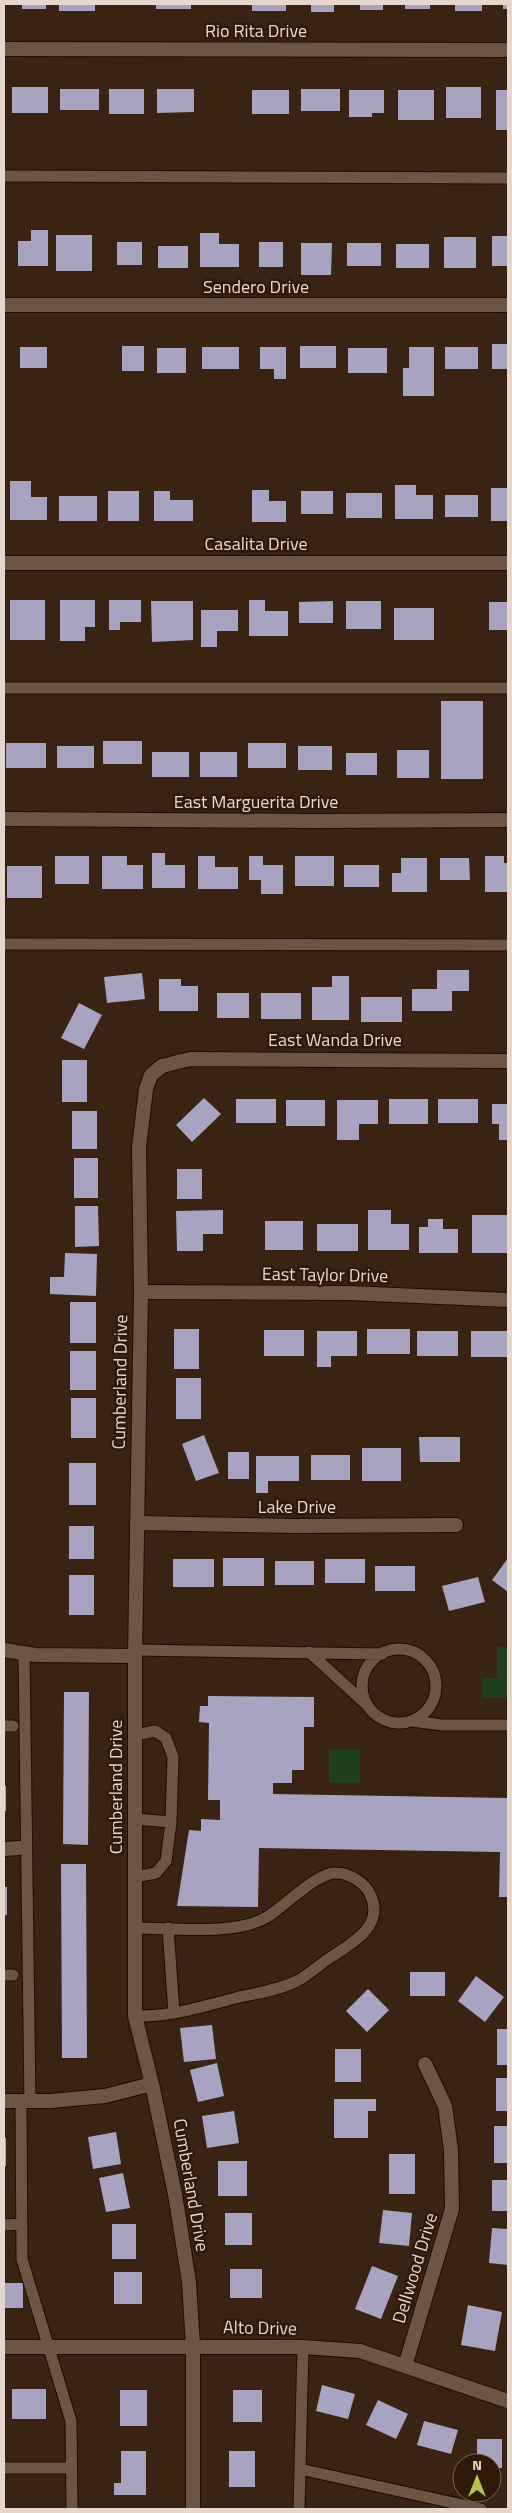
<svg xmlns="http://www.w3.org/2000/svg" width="512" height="2513" viewBox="0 0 512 2513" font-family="'Titillium Web',sans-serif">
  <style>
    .green { fill: #1f401d }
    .building { fill: #a7a3c1 }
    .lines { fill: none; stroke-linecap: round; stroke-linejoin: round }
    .service-casing { stroke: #1f0c00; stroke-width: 13 }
    .minor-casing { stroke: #1f0c00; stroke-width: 16 }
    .tertiary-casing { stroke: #1f0c00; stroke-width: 16 }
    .service { stroke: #6d5543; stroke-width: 11 }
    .minor { stroke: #6d5543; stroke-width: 14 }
    .tertiary { stroke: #6d5543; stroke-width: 14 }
    .labels { text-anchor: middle; stroke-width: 5; stroke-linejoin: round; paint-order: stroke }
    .street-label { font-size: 18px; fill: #e6d7cd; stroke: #2f1a09 }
  </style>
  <rect width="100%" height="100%" fill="#392413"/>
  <path class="green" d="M497,1647H508V1698H482V1678H497Z
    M329,1749H360V1783H329Z"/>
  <path class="building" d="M22,4H46V9H22Z
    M59,4H95V11H59Z
    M156,4H191V9H156Z
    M252,4H286V11H252Z
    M311,4H334V12H311Z
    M360,4H383V10H360Z
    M405,4H430V9H405Z
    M455,4H482V11H455Z
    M503,4H508V9H503Z
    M12,87H48V113H12Z
    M446,87H481V118H446Z
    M60,89H99V110H60Z
    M109,89H144V114H109Z
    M157,89H194V112L157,113Z
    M301,89H340V111H301Z
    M252,90H289V114H252Z
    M349,90H384V113H372V117H349Z
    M398,90H434V120H398Z
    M496,90H508V130H496Z
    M31,230H48V266H18V241H31Z
    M200,233H219V244H239V267H200Z
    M56,235H92V271H56Z
    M492,236H508V266H492Z
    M444,237H476V268H444Z
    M117,242H142V265H117Z
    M259,242H283V267H259Z
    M301,243H332L331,275H301Z
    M347,243H381V266H347Z
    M396,244H429V268H396Z
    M158,246H188V268H158Z
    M492,344H508V369H492Z
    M122,346H144V371H122Z
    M300,346H336V368H300Z
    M20,347H47V368H20Z
    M202,347H239V369H202Z
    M260,347H286V379H274V369H260Z
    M409,347H434V396H403V368H409Z
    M445,347H478V369H445Z
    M157,348H186V373H157Z
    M348,348H387V373H348Z
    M10,481H31V497H47V520H10Z
    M395,485H416V495H433V519H395Z
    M491,488H508V521H491Z
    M252,490H269V501H286V522H252Z
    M108,491H139V521H108Z
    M154,491H170V500H193V521H154Z
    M301,491H333V514H301Z
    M346,493H382V518H346Z
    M445,495H478V517H445Z
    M59,496H97V521H59Z
    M10,600H45V640H10Z
    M60,600H95V627H85V641H60Z
    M109,600H141V622H120V630H109Z
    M249,600H265V611H288V636H249Z
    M151,601H193V640L152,642Z
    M333,601V623H299V602Z
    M346,601H381V629H346Z
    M489,602H508V630H489Z
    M394,608H434V640H394Z
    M201,610H238V631H217V647H201Z
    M441,701H483V779H441Z
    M103,741H142V764H103Z
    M6,743H46V768H6Z
    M248,743H286V768H248Z
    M57,746H94V768H57Z
    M298,746H332V770H298Z
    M397,750H429V778H397Z
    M152,752H189V777H152Z
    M200,752H237V777H200Z
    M346,753H377V775H346Z
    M152,853H165V865H185V888H152Z
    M55,856H89V884H55Z
    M102,856H127V865H143V889H102Z
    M198,856H215V867H238V889H198Z
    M249,856H263V865H283V894H261V880H249Z
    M295,856H334V886H295Z
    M485,856H504V863H508V892H485Z
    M401,858H427V892H392V873H401Z
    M440,858H469L470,880H440Z
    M344,865H379V887H344Z
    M7,866H42V898H7Z
    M437,970H469V991H452V1011H412V989H437Z
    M142,973L145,999L107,1003L104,977Z
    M332,976H349V1020H312V987H332Z
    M159,979H181V986H198V1011H159Z
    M217,993H249V1018H217Z
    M261,993H301V1019H261Z
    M361,997H402V1022H361Z
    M79,1003L102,1015L84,1049L61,1038Z
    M62,1060H87V1102H62Z
    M204,1098L221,1114L192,1142L176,1125Z
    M236,1099H276V1123H236Z
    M389,1099H428V1124H389Z
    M438,1099H478V1123H438Z
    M286,1100H325V1126H286Z
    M337,1100H378V1124H359V1140H337Z
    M492,1104H508V1140H499V1124H492Z
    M72,1111H97V1149H72Z
    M74,1158H98V1198H74Z
    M177,1169H202V1199H177Z
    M75,1206H98L99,1246L75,1247Z
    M223,1210V1234H203V1251H177L176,1211Z
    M368,1210H391V1224H409V1250H368Z
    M472,1215H508V1253H472Z
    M428,1219H443V1229H458V1253H419V1227H428Z
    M265,1221H303V1250H265Z
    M317,1224H358V1251H317Z
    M65,1253L97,1254L96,1296L50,1294V1277H64Z
    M70,1302H96V1343H70Z
    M174,1329H199V1369H174Z
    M367,1329H410V1354H367Z
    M264,1330H304V1356H264Z
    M317,1331H357V1356H331V1367H317Z
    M417,1331H458V1356H417Z
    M471,1331H507V1357H471Z
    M70,1351H96V1390H70Z
    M176,1378H201V1419H176Z
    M71,1398H96V1438H71Z
    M204,1435L219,1473L196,1481L182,1444Z
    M419,1437H460V1462H420Z
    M362,1448H401V1481H362Z
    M228,1452H249V1479H228Z
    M311,1455H350V1480H311Z
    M256,1456H299V1481H268V1493H256Z
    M69,1463H96V1505H69Z
    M69,1526H94V1559H69Z
    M223,1558H264V1586H223Z
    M508,1558V1592L492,1580Z
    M173,1559H214V1587H173Z
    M325,1559H365V1583H325Z
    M275,1561H314V1585H275Z
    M375,1566H415V1591H375Z
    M69,1575H94V1615H69Z
    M478,1577L485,1602L449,1611L442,1586Z
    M64,1692H89L88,1845L63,1844Z
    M208,1696L314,1697V1727H304V1770H292V1783H273V1794L508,1798V1897H499L500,1852L259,1848L258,1907L177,1906L189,1830L201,1831V1819L220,1820V1800H208L209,1723L199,1722L200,1706H208Z
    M4,1786H6V1811H4Z
    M61,1864H86L87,2058H62Z
    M4,1887H7V1915H4Z
    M410,1972H445V1996H410Z
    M476,1976L504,1997L485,2022L458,2001Z
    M368,1989L389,2010L367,2032L346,2011Z
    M212,2025L216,2059L184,2062L180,2028Z
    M497,2029H508V2065H497Z
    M335,2049H361V2082H335Z
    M217,2063L224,2096L198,2102L190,2070Z
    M496,2078H508V2111H496Z
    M334,2099H376V2111H368V2138H334Z
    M234,2111L239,2143L207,2148L202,2116Z
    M494,2126H508V2163H494Z
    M116,2132L121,2164L93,2169L88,2137Z
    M4,2138H6V2166H4Z
    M389,2154H415V2194H389Z
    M218,2161H247V2196H218Z
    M123,2173L130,2208L106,2212L99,2178Z
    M492,2180H508V2211H492Z
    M383,2210L412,2213L409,2246L379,2243Z
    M225,2213H252V2245H225Z
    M112,2224H136V2259H112Z
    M492,2228L508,2229V2265L489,2263Z
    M372,2266L398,2276L381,2319L355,2309Z
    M230,2269H262V2298H230Z
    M114,2272H142V2304H114Z
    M4,2283H23V2308H4Z
    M468,2305L502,2312L495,2351L461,2345Z
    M322,2385L355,2394L348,2419L316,2411Z
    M12,2389H46V2419H12Z
    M120,2390H147V2426H120Z
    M233,2390H262V2422H233Z
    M378,2400L408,2414L396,2439L366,2425Z
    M424,2421L458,2430L451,2454L417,2445Z
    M477,2439H502V2468H492V2463H477Z
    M121,2451H146V2495H114V2483H121Z
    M229,2451H255V2487H229Z"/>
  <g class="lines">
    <g class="service-casing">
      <path id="service" d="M4,176L508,178
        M4,688H508
        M4,944L508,945
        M362 1686a37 37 0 1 1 74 0a37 37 0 1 1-74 0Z
        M136,1650L382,1654
        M309,1652L367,1705
        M24,1653L30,2101
        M412,1721L442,1725H508
        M4,1726H13
        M135,1819L171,1822
        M135,1877L156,1873L166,1861L171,1822L173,1757L166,1738L155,1731L135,1735
        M168,1928L174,2013
        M4,1975H13
        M135,2016C170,2017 205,2006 239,1997C258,1993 279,1990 297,1981C308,1975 318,1966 328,1959C351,1944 386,1926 370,1894C365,1883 349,1873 336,1873C317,1872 284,1907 267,1917C235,1936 173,1928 136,1928
        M21,2101L22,2259L71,2421L72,2509
        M4,2225L22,2224
        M4,2468H71
        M300,2469L481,2509
        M299,2509L303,2347"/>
    </g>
    <g class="minor-casing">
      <path id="minor" d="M4,49L508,50
        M4,305H508
        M4,563H508
        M162,1066L190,1059L508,1061
        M141,1292L350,1293L508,1300
        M137,1523L297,1526L456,1525
        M4,1650L35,1655L135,1656
        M4,1849L19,1848
        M4,2347H303L360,2351L508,2401
        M405,2366L452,2209L451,2150L445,2106L425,2064"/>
    </g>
    <g class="tertiary-casing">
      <path id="tertiary" d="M4,819L313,821L508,820
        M162,1066L151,1075L146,1089L139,1147L141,1292L135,1656V2016L152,2084L175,2194L189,2282L193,2346V2509
        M4,2101H51L105,2096L152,2084"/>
    </g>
    <use href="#service" class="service"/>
    <use href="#minor" class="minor"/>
    <use href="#tertiary" class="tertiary"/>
  </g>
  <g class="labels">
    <g class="street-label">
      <text x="256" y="37">Rio Rita Drive</text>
      <text x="256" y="293">Sendero Drive</text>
      <text x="256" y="550">Casalita Drive</text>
      <text x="256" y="808">East Marguerita Drive</text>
      <text x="335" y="1046">East Wanda Drive</text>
      <text transform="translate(325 1275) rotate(1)" y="6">East Taylor Drive</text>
      <text transform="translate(120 1382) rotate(-89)" y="6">Cumberland Drive</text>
      <text x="297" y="1513">Lake Drive</text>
      <text transform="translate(116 1787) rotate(-90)" y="6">Cumberland Drive</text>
      <text transform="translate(191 2185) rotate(80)" y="6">Cumberland Drive</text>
      <text transform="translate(415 2268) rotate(-73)" y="6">Dellwood Drive</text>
      <text transform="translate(260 2328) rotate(1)" y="6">Alto Drive</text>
    </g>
  </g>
  <rect width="512" height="2513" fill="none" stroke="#e6d7cd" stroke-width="10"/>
  <g transform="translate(477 2478)"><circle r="24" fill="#2f1a09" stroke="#786657"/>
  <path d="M0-4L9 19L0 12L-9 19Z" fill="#b6c249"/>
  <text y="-8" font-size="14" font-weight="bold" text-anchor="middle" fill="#e6d7cd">N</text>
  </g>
</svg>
